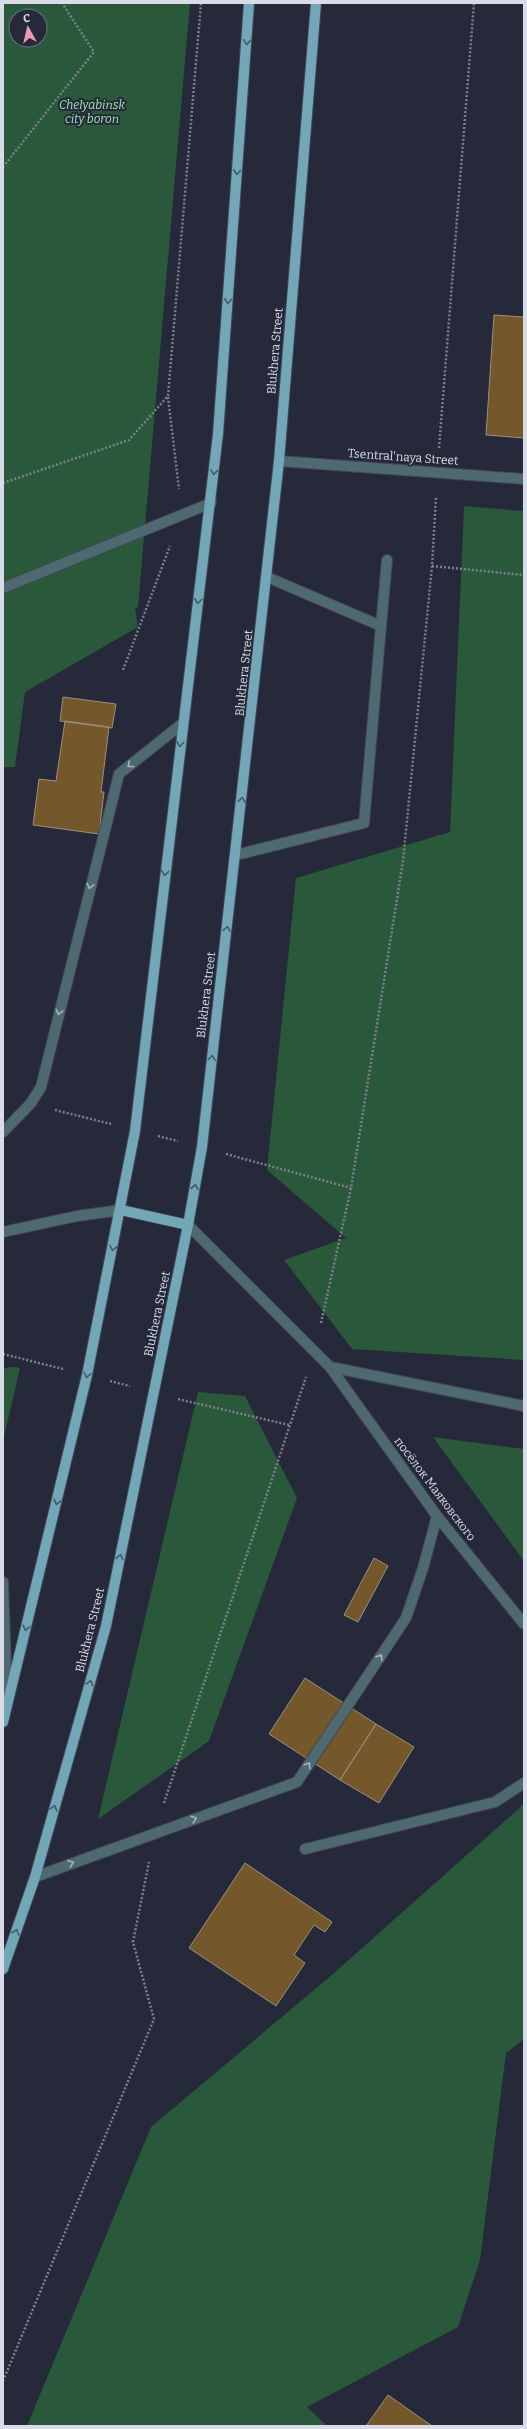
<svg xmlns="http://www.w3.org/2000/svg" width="527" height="2429" viewBox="0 0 527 2429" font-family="Bitter,serif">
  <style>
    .green { fill: #2a583b; fill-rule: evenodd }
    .building { fill: #74572a; stroke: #9c907e }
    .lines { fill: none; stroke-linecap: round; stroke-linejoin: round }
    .minor-casing { stroke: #424655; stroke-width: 12 }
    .major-casing { stroke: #424655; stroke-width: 12 }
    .path { stroke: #7c808d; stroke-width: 2.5; stroke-dasharray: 2 2; stroke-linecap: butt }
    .minor { stroke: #4f6970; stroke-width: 10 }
    .major { stroke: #71a7b7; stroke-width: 10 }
    .oneway { stroke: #435b6b }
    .oneway2 { stroke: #a9b4bd }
    .labels { text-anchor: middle; stroke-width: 4; stroke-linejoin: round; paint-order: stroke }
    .park-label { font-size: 12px; font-style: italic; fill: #9ce7b4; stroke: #252939 }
    .street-label { font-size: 12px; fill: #d9dce7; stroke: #252939 }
  </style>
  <rect width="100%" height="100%" fill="#252939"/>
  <path class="green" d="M3,3H190L138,607L135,609L138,627L25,692L15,767H3ZM16,16H40V40H16Z
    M464,506L524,511V1360L352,1349L284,1260L346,1238L267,1170L296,878L450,832Z
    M9,1367L20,1368L3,1441V1369Z
    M198,1392L245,1396L297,1498L209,1741L98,1819Z
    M433,1437L524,1449V1561Z
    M524,1804V2039L506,2053L480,2260L458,2327L307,2407L327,2426H27L151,2127L333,1974Z"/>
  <path class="building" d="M494,315L524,317V438L486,435Z
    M63,697L116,704L112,728L60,721Z
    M65,721L109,727L101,792H104L99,834L33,825L39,779L56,781Z
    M374,1558L388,1566L358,1622L344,1615Z
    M305,1678L376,1724L340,1780L269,1734Z
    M376,1724L414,1747L379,1803L340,1780Z
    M245,1863L332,1922L325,1932L314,1925L294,1955L305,1963L276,2006L189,1948Z
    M388,2395L432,2426H366Z"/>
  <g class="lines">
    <g class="minor-casing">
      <path id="minor" d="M279,461L524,479
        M3,588L211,503
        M381,626L387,560
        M236,855L364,823L381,626L267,577
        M3,1132L31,1103L41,1087L119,774L183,723
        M188,1225L330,1367L437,1516L524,1624
        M3,1232L77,1216L121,1210
        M330,1367L524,1406
        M3,1582L7,1698
        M305,1849L495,1802L524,1783
        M35,1877L297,1782L406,1618L423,1568L437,1516"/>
    </g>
    <g class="major-casing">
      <path id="major" d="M121,1210L188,1225
        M3,1722L87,1375L135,1131L218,434L249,3
        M3,1969L35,1877L106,1626L188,1225L202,1147L279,461L316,3"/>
    </g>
    <path class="path" d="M3,167L94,52L62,3
      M168,397L179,489
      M439,448L474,3
      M3,483L129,440L168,396L201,3
      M432,566L524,575
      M123,670L170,546
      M55,1110L111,1124
      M158,1136L178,1141
      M226,1154L351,1188
      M321,1323L351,1188L403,861L432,566L436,497
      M3,1354L63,1369
      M110,1381L130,1386
      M178,1399L289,1425
      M164,1803L306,1377
      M3,2381L154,2019L133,1942L149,1862"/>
    <use href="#minor" class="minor"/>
    <use href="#major" class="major"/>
  </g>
  <defs><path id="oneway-chevron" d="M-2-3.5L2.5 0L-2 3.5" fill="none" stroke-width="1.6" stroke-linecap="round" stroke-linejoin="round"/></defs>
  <g class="oneway">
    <use href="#oneway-chevron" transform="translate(247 42) rotate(94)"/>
    <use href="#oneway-chevron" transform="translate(237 172) rotate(94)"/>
    <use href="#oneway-chevron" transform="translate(228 301) rotate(94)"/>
    <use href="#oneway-chevron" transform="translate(214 472) rotate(96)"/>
    <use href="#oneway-chevron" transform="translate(198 601) rotate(97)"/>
    <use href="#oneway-chevron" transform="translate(180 744) rotate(97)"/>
    <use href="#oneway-chevron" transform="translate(242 800) rotate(-83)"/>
    <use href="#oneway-chevron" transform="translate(165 873) rotate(97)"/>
    <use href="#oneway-chevron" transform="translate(227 929) rotate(-83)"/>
    <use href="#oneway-chevron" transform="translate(212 1058) rotate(-83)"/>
    <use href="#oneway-chevron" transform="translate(195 1187) rotate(-80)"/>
    <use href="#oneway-chevron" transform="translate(113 1248) rotate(102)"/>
    <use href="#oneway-chevron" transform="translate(87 1375) rotate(103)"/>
    <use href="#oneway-chevron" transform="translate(57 1502) rotate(103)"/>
    <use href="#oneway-chevron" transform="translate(120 1557) rotate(-78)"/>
    <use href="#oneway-chevron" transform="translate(26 1628) rotate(103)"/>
    <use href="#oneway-chevron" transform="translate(90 1683) rotate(-74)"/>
    <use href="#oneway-chevron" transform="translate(54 1808) rotate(-74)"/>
    <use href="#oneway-chevron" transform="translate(16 1932) rotate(-71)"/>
  </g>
  <g class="oneway2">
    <use href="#oneway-chevron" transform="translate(130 765) rotate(141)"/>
    <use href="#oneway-chevron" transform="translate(90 886) rotate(104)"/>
    <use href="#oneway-chevron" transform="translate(59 1012) rotate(104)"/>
    <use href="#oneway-chevron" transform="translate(380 1657) rotate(-57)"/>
    <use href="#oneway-chevron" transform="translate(308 1765) rotate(-57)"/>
    <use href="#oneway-chevron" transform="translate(194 1819) rotate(-19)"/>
    <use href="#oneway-chevron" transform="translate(71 1863) rotate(-20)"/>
  </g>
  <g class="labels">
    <g class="park-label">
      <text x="92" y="109">Chelyabinsk<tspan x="92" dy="14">city boron</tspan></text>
    </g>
    <g class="street-label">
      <text transform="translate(275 351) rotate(-85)" y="4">Blukhera Street</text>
      <text transform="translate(403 457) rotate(4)" y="4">Tsentral'naya Street</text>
      <text transform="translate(244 673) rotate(-84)" y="4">Blukhera Street</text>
      <text transform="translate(206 995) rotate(-83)" y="4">Blukhera Street</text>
      <text transform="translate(157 1314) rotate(-78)" y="4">Blukhera Street</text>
      <text transform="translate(435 1489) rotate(53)" y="4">посёлок Маяковского</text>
      <text transform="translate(90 1630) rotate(-76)" y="4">Blukhera Street</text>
    </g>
  </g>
  <rect width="527" height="2429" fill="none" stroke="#d9dce7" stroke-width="8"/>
  <g transform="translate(28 28) rotate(352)"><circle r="19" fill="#252939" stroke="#6d717f"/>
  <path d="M0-3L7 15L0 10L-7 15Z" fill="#ef9ab8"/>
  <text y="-6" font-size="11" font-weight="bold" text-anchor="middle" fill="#d9dce7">С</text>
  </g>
</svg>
